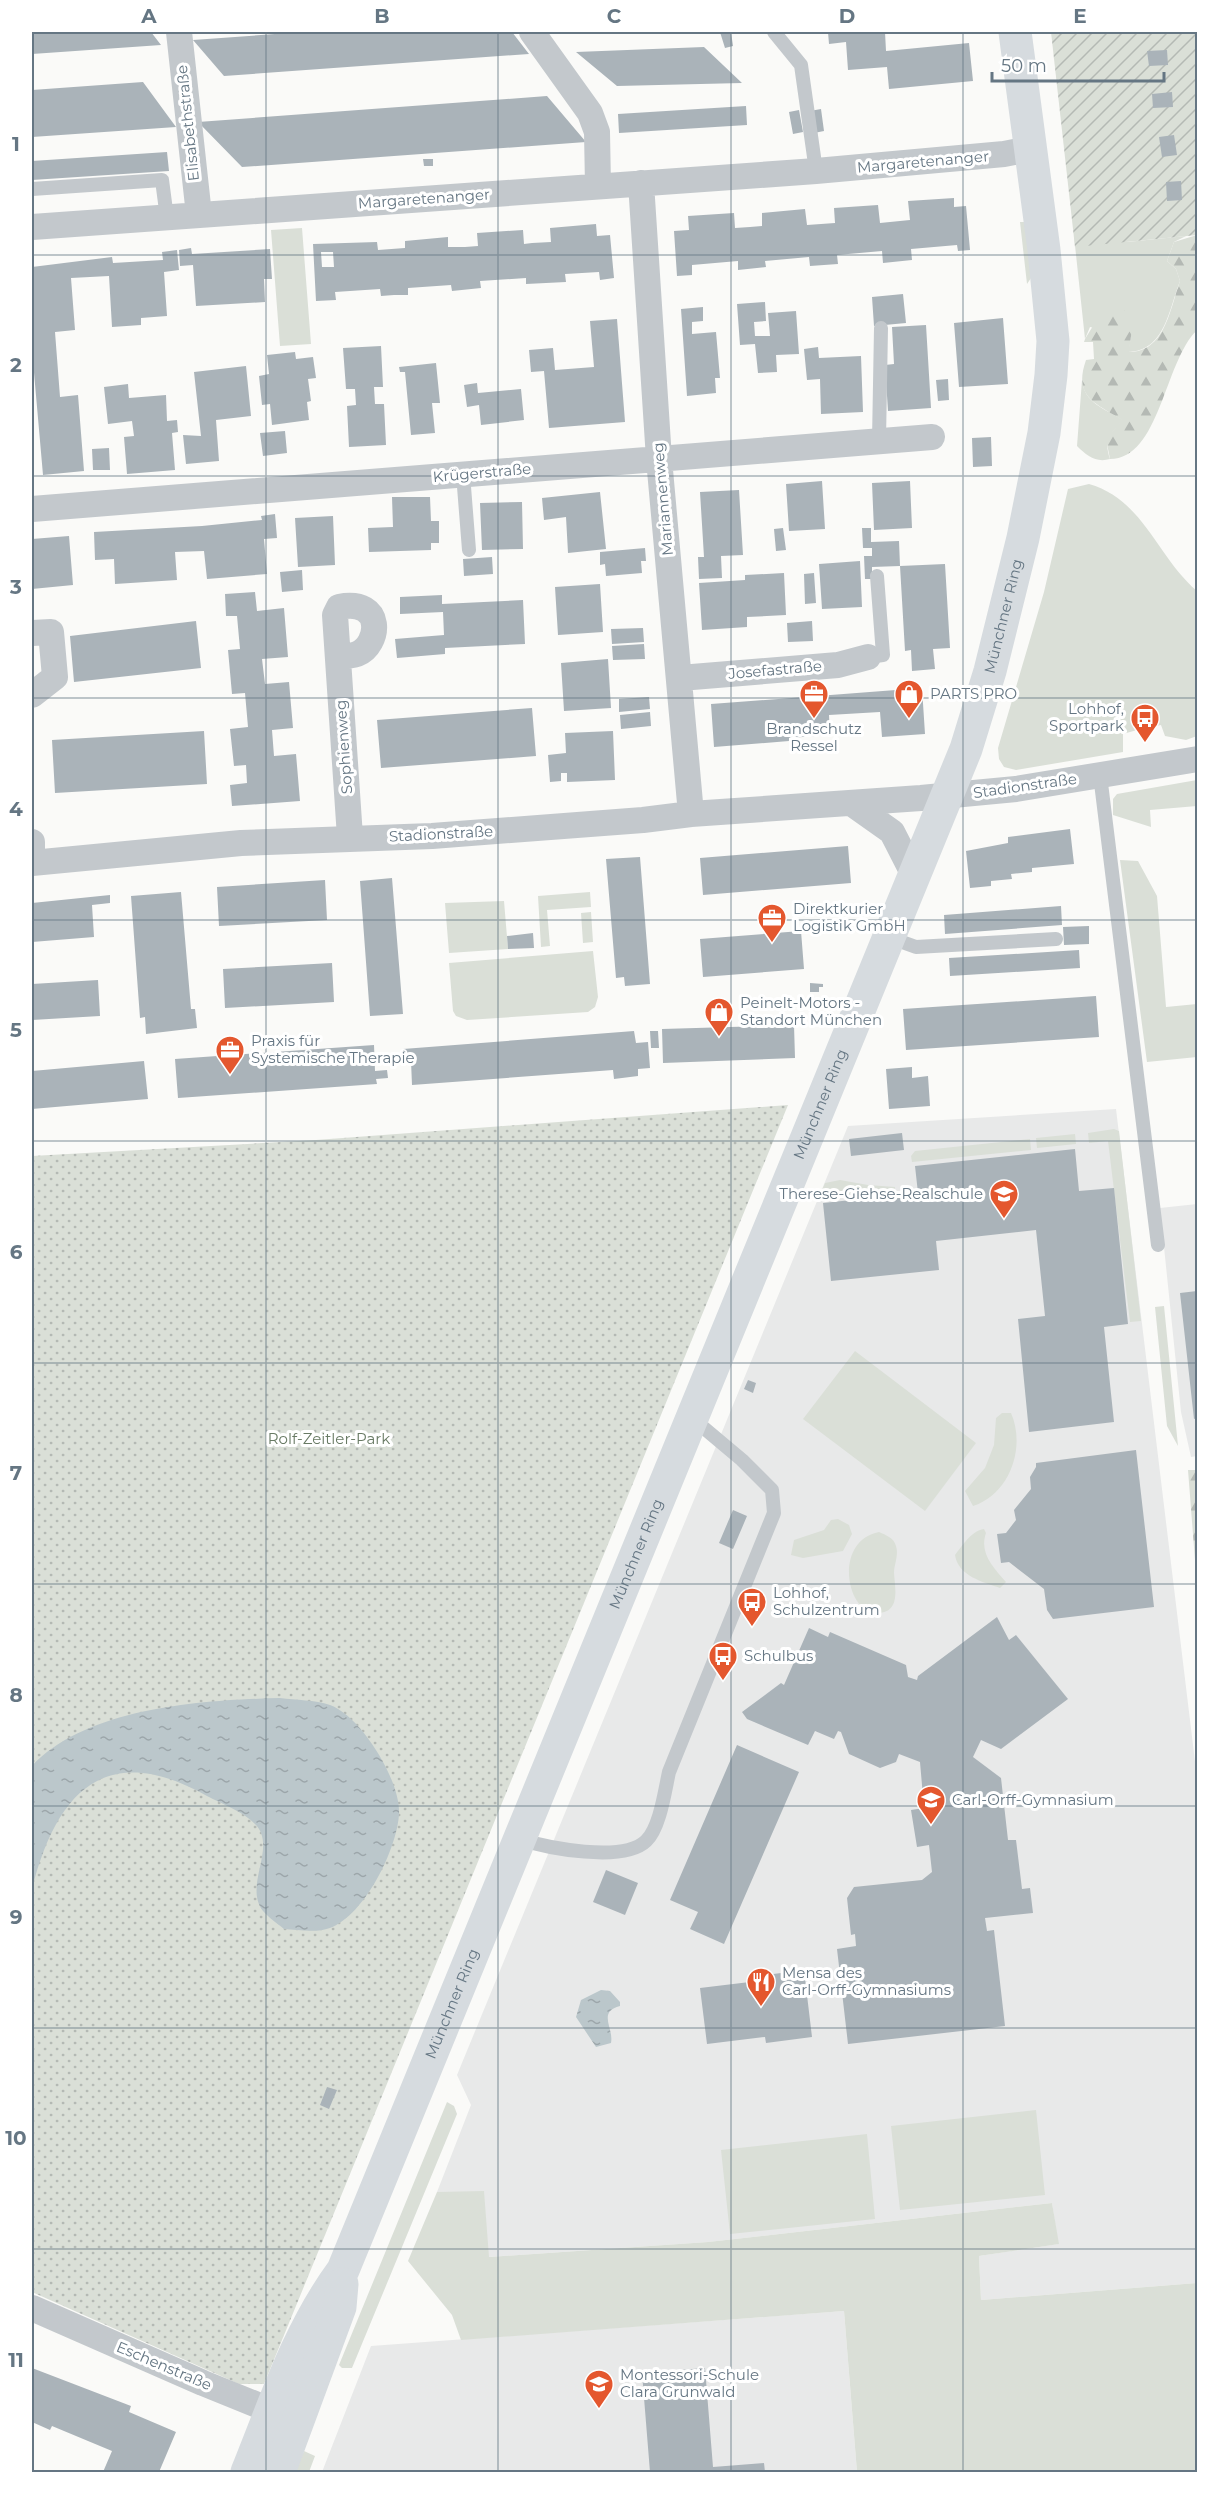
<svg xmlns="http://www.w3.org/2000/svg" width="1229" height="2504" viewBox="0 0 1229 2504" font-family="Montserrat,sans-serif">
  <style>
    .built { fill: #e8e9e9 }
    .grass { fill: #dadfd7 }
    .forest { fill: url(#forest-firs) }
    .park { fill: url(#park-dots) }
    .garden { fill: url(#garden-furrows) }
    .water { fill: url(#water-ripples) }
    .building { fill: #aab3b9; fill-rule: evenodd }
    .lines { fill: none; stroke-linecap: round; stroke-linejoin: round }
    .service { stroke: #c3c8cc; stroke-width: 14 }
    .minor { stroke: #c3c8cc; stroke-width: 26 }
    .secondary { stroke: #d6dbdf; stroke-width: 33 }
    .grid { fill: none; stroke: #657683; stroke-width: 1.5; stroke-opacity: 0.55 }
    .labels { text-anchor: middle; stroke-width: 6; stroke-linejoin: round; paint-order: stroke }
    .street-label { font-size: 15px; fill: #657683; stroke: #fff }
    .poi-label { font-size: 15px; fill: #657683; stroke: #fff; text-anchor: start }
    .park-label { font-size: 15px; fill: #687a64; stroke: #fff }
    .neatline { fill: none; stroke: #657683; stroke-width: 2 }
    .grid-label { font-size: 20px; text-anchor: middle; font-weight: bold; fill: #657683 }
  </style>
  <defs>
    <pattern id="forest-firs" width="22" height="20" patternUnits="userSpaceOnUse" patternTransform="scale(1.5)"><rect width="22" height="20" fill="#dadfd7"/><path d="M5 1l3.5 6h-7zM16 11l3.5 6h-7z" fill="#b4b9b4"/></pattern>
    <pattern id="park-dots" width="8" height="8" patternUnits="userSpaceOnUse" patternTransform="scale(1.5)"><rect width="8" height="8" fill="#dadfd7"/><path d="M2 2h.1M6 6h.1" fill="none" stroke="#b4b9b4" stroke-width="1.8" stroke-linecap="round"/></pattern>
    <pattern id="garden-furrows" width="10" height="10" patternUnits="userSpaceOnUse" patternTransform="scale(1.5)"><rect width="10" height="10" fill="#dadfd7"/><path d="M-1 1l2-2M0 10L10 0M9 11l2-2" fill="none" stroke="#b4b9b4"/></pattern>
    <pattern id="water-ripples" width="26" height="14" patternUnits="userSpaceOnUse" patternTransform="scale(1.5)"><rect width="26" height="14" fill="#bbc7cb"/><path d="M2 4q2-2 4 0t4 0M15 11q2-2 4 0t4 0" fill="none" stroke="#9ca6aa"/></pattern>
  </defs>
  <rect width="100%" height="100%" fill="#fafaf8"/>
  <path class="built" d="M1116,1109L1197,1778V2283L981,2300L979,2256L1058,2244L1052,2203L708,2242L488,2257L437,2192L471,2105L457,2075L848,1126Z
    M1197,1204V1456L1191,1457L1181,1412L1160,1208Z
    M844,2311L857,2472H322L371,2346Z"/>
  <path class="grass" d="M1020,222H1025L1033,275L1027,284Z
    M302,228L311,344L280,346L271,230Z
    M1074,236L1127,242L1186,236L1174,242L1167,261L1176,269L1180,281C1169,309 1165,351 1128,352L1131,337L1090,327L1085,339Z
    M1082,380C1084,403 1105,409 1123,420C1111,434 1103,439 1110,459C1096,463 1087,456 1077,446Z
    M1089,484C1144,500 1157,557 1197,591V736L1186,740L1165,736L1161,725L1145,728V735L1137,730L1123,734V752L1016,770L1004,767L999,759L998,748L1044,592L1068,489Z
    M1197,780V806L1150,810L1151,827L1113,815V799L1117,794Z
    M1120,860L1138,861L1157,896L1166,1007L1197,1004V1057L1147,1062Z
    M590,892L591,907L547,910L550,946L541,947L538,896Z
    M504,901L508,949L449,953L445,903Z
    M591,912L593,942L583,943L581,913Z
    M593,951L598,997L595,1007L588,1012L467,1020L456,1016L453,1011L449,963Z
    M1114,1129L1119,1131L1141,1321L1130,1322L1108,1141L1089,1143L1088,1133Z
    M1075,1134L1076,1144L1037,1148L1036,1138Z
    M1030,1139L1031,1150L912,1162L911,1156L915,1151Z
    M840,1180L868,1185L895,1187V1192L818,1200L825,1183Z
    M1164,1306L1178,1446L1167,1426L1155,1307Z
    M855,1351L976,1443L925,1511L803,1419Z
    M1002,1413H1011C1026,1447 1010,1494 973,1506L965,1491L985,1468L994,1445L996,1418Z
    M838,1519L849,1525L852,1534L843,1551L803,1558L791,1555L794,1540L824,1530L831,1520Z
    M984,1529L986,1533C979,1553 993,1567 1006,1582L1000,1588C983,1582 958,1576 955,1555C963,1545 971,1531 984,1529Z
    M879,1532C886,1535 894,1538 896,1546C899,1555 894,1565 894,1573C895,1588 901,1613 877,1613C846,1614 833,1541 879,1532Z
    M447,2102L454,2106L457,2114L352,2368H342L339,2365Z
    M1036,2110L1045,2195L900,2210L891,2126Z
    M867,2134L875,2219L730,2234L721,2150Z
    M484,2191L489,2257L708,2242L1052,2203L1059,2244L979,2256L981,2300L1197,2283V2472H857L844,2311L461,2340L452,2315L408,2261L437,2192Z
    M304,2451L315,2456L309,2472H295Z"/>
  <path class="forest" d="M1197,235V330C1164,362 1160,459 1110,459L1106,439L1122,420C1095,403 1073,397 1086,360L1094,359L1093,342H1084L1085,339L1099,316L1122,308L1133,320L1129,352C1165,352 1170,309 1180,281L1176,269L1167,261L1174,242Z
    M1188,1470H1197V1586Z"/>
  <path class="park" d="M788,1105L264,2384H239L32,2292V1156L316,1140Z"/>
  <path class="garden" d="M1051,32H1197V235L1075,247Z"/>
  <path class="water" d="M280,1698C296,1700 315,1700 330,1705C361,1716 401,1781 399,1814C397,1849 365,1915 330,1928C317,1933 298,1930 284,1929C278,1924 269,1918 263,1911C243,1885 278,1847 255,1824C244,1812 222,1804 207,1796C108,1740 57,1789 32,1889V1766C87,1707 204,1700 280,1698Z
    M601,1990L610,1991L620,2002V2006C597,2012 614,2028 611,2043L596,2047L576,2017L581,2000Z"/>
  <path class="building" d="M32,32H151L161,45L32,54Z
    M302,32H512L529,54L224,76L193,40Z
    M720,32H731L733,46L725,48Z
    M828,32H885L886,51L969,43L973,81L889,89L887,67L848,70L846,42L829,44Z
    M704,47L742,83L617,86L576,52Z
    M1167,50L1168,65L1149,66L1147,51Z
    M143,82L176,127L32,137V90Z
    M1172,92L1173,107L1153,108L1152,94Z
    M547,96L586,142L242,167L198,122Z
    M746,106L747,125L619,133L618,114Z
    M821,109L824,131L814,133L810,111Z
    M799,110L803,132L793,134L789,112Z
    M1174,135L1177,155L1162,157L1159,137Z
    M167,152L169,171L32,180V161Z
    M423,159H433V166H424Z
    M1181,181L1182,200L1167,201L1166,182Z
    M954,198V207L966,206L970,250L958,251L957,245L911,249L912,260L883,263L882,251L837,255L838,264L810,266L809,257L765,261L766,267L738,270V261L692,265V275L677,276L674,231L689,230L688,216L734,213L735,228L750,227L762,226V213L805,209L807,225L835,223L834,208L878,205L880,223L910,220L908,201Z
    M596,224L597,236L610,235L614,278L600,280L599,272L565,274L566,282L526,284V278L480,281L481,288L452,291L451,285L408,288V295H394L381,296L380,289L335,292L336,300L316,301L313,244L377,242L378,250L405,248V241L448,237V247H465L478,246L477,233L523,230L524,244L532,243L551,242L550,228ZM321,252H333L334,267H322Z
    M191,248L192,254L270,249L272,279H264L265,302L196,306L193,265L180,266L179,250Z
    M177,250L179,270L164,272L167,316L141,318V325L112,327L109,276L71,278L75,330L55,332L60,397L78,395L84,471L43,475L32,350V267L112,257L113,263L163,260L162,252Z
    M903,294L906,323L874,326L872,297Z
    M765,302L766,321L754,322L755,336H770L768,313L796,311L799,354L776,355L777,372L758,373L755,344L740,345L737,304Z
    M703,307V321L692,322V334L716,332L720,378H715L716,393L687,396L681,309Z
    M1003,318L1008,384L959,387L954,323Z
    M617,319L625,422L549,428L544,371L531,372L529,350L553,348L555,370L594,367L590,321Z
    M926,325L931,408L888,411L885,365L894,364L892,327Z
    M381,346L383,387H374L375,404H384L386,445L349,447L347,406L356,405L355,389H346L343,348Z
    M818,347L819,358L861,356L863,412L821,414L820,379L807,380L804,349Z
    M295,352L296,359L313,357L316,378L308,379L311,401L307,402L309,420L272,425L270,404L262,405L259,376L269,374L267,355Z
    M436,363L440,403H432L435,433L411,435L405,372H400L399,367Z
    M246,366L251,416L216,420L219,461L186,464L183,435L201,436L194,372Z
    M948,379L949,400L938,401L936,380Z
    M477,383L478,393L521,389L524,420L481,425L479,405L467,407L464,385Z
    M128,384L129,398L166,395L167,421L177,420L178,432L172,433L175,470L127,474L124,437L134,436L132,421L108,424L104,387Z
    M285,431L287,453L263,456L260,433Z
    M991,437L992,466L973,467L972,438Z
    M109,448L110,470H93L92,449Z
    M822,481L825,529L789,531L786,484Z
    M910,481L912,528L874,530L872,483Z
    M739,490L743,555L721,556L722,578L699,579L698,557H704L700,492Z
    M600,492L606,549L568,553L566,517L544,520L542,498Z
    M392,497H430L431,521H439V543H431V550L369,552L368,528L393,527Z
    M522,502L523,549L482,550L480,503Z
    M275,514L277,538L264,539L267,574L207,579L204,551L175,552L177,580L115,584L114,559L95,560L94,532L202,526L262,520L261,516Z
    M333,516L335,565L298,567L295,518Z
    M783,528L786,550L776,551L774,529Z
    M862,528H871V542L899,541L900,566L872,567V579H865L864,556H872V548H863Z
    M69,536L73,585L32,589V539Z
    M645,548L646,561H641L642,573L606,576L605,564L600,565V552Z
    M492,557L493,574L464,576L463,559Z
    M860,561L862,607L822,609L819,564Z
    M945,564L950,648L933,649L935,669L912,671L911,650L905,651L900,566Z
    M302,570L303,590L282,592L280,572Z
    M784,573L786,615L747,617V627L702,630L699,583L745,580V575Z
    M814,573L816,603L805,604L804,574Z
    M600,584L603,632L558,635L555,587Z
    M255,592L257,611L284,608L288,657L262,659L265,684L289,682L293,728L272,730L274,756L296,754L300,801L232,806L230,785L247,783L246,765L234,766L230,729L248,727L245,693L232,694L228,650L240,649L237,616H226L225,594Z
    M442,595V604L523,600L525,644L445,648V654L397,658L395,639L444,635L443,612L400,614V597Z
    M196,621L201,668L74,682L70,636Z
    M812,621L813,641L788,642L787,623Z
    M643,628L644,642L612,644L611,629Z
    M644,644L645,659L613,660L612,646Z
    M608,659L611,708L564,711L561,663Z
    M922,688L925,734L882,737L880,712L829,715L830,735L789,738V741L714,747L711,704Z
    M649,697L650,709L619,712V699Z
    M532,708L536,756L381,768L377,720Z
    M650,712L651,726L621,729L620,715Z
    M204,731L207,784L55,793L52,740Z
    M613,731L615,780L567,782V773H561V781L550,782L548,755L566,753L565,733Z
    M1070,829L1074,864L1032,868V872L1011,874L1012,879L991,881V886L970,888L966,851L1008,843V837Z
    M848,846L851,883L703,895L700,858Z
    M640,857L650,984L625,986L624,977L616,978L606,859Z
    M392,878L403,1014L370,1016L360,881Z
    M325,880L327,920L219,926L217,887Z
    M181,892L191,1009H195L197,1028L146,1034L145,1017L140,1018L131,896Z
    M110,895V903L92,905L94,937L32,942V903Z
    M1061,906L1062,925L945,934L944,915Z
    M1089,926V944L1064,945L1063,927Z
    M801,931L804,969L703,977L700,939Z
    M533,933L534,948L508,949L507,936Z
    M1079,950L1080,968L950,976L949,958Z
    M332,963L334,1002L225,1008L223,969Z
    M98,980L100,1016L32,1020V984Z
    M810,983L823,984V987H819V992H810Z
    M1096,996L1099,1037L906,1050L903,1009Z
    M794,1025L795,1058L663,1063L662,1029Z
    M634,1031L636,1043L648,1042L650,1068L638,1069V1076L614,1079L613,1070L412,1085L411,1061L405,1062L403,1049Z
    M650,1031H658L659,1048H651Z
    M374,1045L375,1071L387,1070L388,1078L376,1079L377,1084L178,1098L175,1059Z
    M144,1061L148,1099L32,1109V1071Z
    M912,1067V1078L928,1076L930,1106L889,1109L886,1069Z
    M902,1133L904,1150L851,1156L849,1139Z
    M1075,1149L1079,1191L1114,1188L1128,1324L1104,1327L1114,1422L1029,1432L1018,1319L1045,1316L1036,1230L936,1241L939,1270L831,1281L823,1203L918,1193L915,1166Z
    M1197,1291V1418L1194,1419L1180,1293Z
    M748,1380L756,1383L753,1393L744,1389Z
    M1136,1450L1154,1607L1053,1619L1047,1610L1044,1589L1009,1562L1001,1563L997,1534L1006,1533L1016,1520L1014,1510L1031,1489L1030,1477L1036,1467V1463Z
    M733,1510L747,1516L733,1549L719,1543Z
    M997,1617L1009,1640L1016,1635L1068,1699L1001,1749L981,1740L973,1757L1001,1778L1008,1840H1016L1022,1889L1030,1888L1033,1913L985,1918L987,1931L994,1930L1005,2026L848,2044L837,1949L856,1946L855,1934L851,1935L847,1898L854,1887L922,1880L932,1872L929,1845L917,1847L911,1810L924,1808L920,1762L899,1754L896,1762L880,1768L849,1754L841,1732L838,1731L834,1739L815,1731L808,1745L747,1719L742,1712L781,1683L784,1685L809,1628L828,1637L830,1632L906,1665L908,1677L917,1680L918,1676Z
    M737,1745L799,1772L724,1944L690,1929L698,1912L670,1900Z
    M606,1870L638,1883L625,1915L593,1902Z
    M804,1970L812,2037L766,2043L765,2037L707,2044L700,1988L758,1981V1976Z
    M327,2087L337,2090L329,2109L320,2105Z
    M32,2368L131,2406L129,2412L176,2432L159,2472H103L112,2451L52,2426L50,2430L32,2422Z
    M705,2368L713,2467L764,2463L765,2472H650L642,2373Z"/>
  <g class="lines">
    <path class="service" d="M774,32L801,65L816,171
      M32,189L162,180L167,218
      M879,440L881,328
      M463,474L469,550
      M868,657L883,655L877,576
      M1100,775L1158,1245
      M891,938L916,947L1056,939
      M520,1839C547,1848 623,1863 646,1841C660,1828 665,1790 669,1772L774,1513L772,1490L742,1460L692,1418"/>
    <path class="minor" d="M179,32L199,215
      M532,32L590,113L597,132L598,186
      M641,183L659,459L691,814
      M32,227L816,171L1004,154L1029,149
      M32,509L932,437
      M32,633L51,632L55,677L32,695
      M338,656C344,656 352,656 357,654C380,645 385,598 339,607L335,615L350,837
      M680,678L838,665L868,657
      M851,803L892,832L915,877
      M32,842V863
      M32,863L241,843L432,836L643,820L691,814L921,798L1016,789L1198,759
      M32,2308L203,2383L287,2417"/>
    <g class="secondary">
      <path id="s1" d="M247,2472C275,2403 298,2331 343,2270L966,749L990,671L1023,538L1044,433L1051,375L1053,341L1044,250L1015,32"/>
      <path d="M279,2472L340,2307L342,2284"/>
    </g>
  </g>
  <path class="grid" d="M266,32V2472M498,32V2472M731,32V2472M963,32V2472M32,255H1198M32,476H1198M32,698H1198M32,920H1198M32,1141H1198M32,1363H1198M32,1584H1198M32,1806H1198M32,2028H1198M32,2249H1198"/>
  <defs>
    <g id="office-pin" transform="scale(1.5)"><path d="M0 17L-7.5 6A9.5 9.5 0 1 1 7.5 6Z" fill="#e4572e" stroke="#fff"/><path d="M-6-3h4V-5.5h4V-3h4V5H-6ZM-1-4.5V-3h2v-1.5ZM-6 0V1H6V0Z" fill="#fff"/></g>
    <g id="shop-pin" transform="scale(1.5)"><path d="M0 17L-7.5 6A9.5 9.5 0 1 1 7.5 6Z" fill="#e4572e" stroke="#fff"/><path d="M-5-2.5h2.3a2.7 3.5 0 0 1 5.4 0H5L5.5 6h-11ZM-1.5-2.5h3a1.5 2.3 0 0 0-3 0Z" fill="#fff"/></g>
    <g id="bus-pin" transform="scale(1.5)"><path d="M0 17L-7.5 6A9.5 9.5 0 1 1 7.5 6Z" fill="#e4572e" stroke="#fff"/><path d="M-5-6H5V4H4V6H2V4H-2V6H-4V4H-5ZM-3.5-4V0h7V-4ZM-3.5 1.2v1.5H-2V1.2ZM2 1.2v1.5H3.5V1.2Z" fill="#fff"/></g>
    <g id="school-pin" transform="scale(1.5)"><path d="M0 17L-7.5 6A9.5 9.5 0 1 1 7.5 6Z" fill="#e4572e" stroke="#fff"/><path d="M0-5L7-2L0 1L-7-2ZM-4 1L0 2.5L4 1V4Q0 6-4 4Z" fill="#fff"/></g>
    <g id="restaurant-pin" transform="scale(1.5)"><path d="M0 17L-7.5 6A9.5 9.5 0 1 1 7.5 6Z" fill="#e4572e" stroke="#fff"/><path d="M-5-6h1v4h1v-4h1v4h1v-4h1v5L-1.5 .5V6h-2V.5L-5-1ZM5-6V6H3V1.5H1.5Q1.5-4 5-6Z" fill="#fff"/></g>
  </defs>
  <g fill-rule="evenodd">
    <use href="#office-pin" x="814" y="694"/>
    <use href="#shop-pin" x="909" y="694"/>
    <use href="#bus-pin" x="1145" y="718"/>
    <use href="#office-pin" x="772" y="918"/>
    <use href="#shop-pin" x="719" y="1012"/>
    <use href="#office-pin" x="230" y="1050"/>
    <use href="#school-pin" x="1004" y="1194"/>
    <use href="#bus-pin" x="752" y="1602"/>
    <use href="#bus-pin" x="723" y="1656"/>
    <use href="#school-pin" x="931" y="1800"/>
    <use href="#restaurant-pin" x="761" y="1982"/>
    <use href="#school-pin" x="599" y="2384"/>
  </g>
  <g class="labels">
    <g class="street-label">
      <text transform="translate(188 123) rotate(-96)" y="5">Elisabethstraße</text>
      <text transform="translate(923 162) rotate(-5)" y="5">Margaretenanger</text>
      <text transform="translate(424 199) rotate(-4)" y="5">Margaretenanger</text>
      <text transform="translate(482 473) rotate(-5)" y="5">Krügerstraße</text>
      <text transform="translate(663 499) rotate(-95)" y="5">Mariannenweg</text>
      <text dy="5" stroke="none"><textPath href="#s1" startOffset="2006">Münchner Ring</textPath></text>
      <text transform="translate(775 670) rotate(-5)" y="5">Josefastraße</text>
      <text transform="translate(344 747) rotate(-94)" y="5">Sophienweg</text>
      <text transform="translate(1025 786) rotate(-8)" y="5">Stadionstraße</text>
      <text transform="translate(441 834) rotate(-3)" y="5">Stadionstraße</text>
      <text dy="5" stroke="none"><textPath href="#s1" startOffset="1484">Münchner Ring</textPath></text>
      <text dy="5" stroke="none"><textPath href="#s1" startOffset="998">Münchner Ring</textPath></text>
      <text dy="5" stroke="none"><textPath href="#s1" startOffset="512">Münchner Ring</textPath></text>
      <text transform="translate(164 2366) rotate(23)" y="5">Eschenstraße</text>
    </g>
    <g class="poi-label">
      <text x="930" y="699">PARTS PRO</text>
      <text x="1124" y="714" text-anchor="end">Lohhof,<tspan x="1124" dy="17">Sportpark</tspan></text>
      <text x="814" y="734" text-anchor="middle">Brandschutz<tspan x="814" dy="17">Ressel</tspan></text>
      <text x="793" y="914">Direktkurier<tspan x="793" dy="17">Logistik GmbH</tspan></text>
      <text x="740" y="1008">Peinelt-Motors -<tspan x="740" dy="17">Standort München</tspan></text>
      <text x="251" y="1046">Praxis für<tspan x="251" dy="17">Systemische Therapie</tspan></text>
      <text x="983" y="1199" text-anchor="end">Therese-Giehse-Realschule</text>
      <text x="773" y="1598">Lohhof,<tspan x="773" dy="17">Schulzentrum</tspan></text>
      <text x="744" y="1661">Schulbus</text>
      <text x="952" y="1805">Carl-Orff-Gymnasium</text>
      <text x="782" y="1978">Mensa des<tspan x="782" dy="17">Carl-Orff-Gymnasiums</tspan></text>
      <text x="620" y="2380">Montessori-Schule<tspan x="620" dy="17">Clara Grunwald</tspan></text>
    </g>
    <g class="park-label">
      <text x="329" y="1444">Rolf-Zeitler-Park</text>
    </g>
  </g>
  <rect width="1229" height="2504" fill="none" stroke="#ffffff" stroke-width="66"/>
  <path d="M992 72v9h172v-9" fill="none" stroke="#657683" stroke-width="3"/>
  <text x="1001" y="72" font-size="18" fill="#657683" stroke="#ffffff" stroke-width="4.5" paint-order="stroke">50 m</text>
  <rect x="33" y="33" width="1163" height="2438" class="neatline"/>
  <g class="grid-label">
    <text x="149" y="23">A</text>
    <text x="382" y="23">B</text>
    <text x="614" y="23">C</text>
    <text x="847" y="23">D</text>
    <text x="1080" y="23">E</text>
    <text x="16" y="151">1</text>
    <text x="16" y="372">2</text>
    <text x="16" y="594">3</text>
    <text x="16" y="816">4</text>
    <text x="16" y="1037">5</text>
    <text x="16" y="1259">6</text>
    <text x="16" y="1480">7</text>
    <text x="16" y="1702">8</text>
    <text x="16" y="1924">9</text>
    <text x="16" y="2145">10</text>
    <text x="16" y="2367">11</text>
  </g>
</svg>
